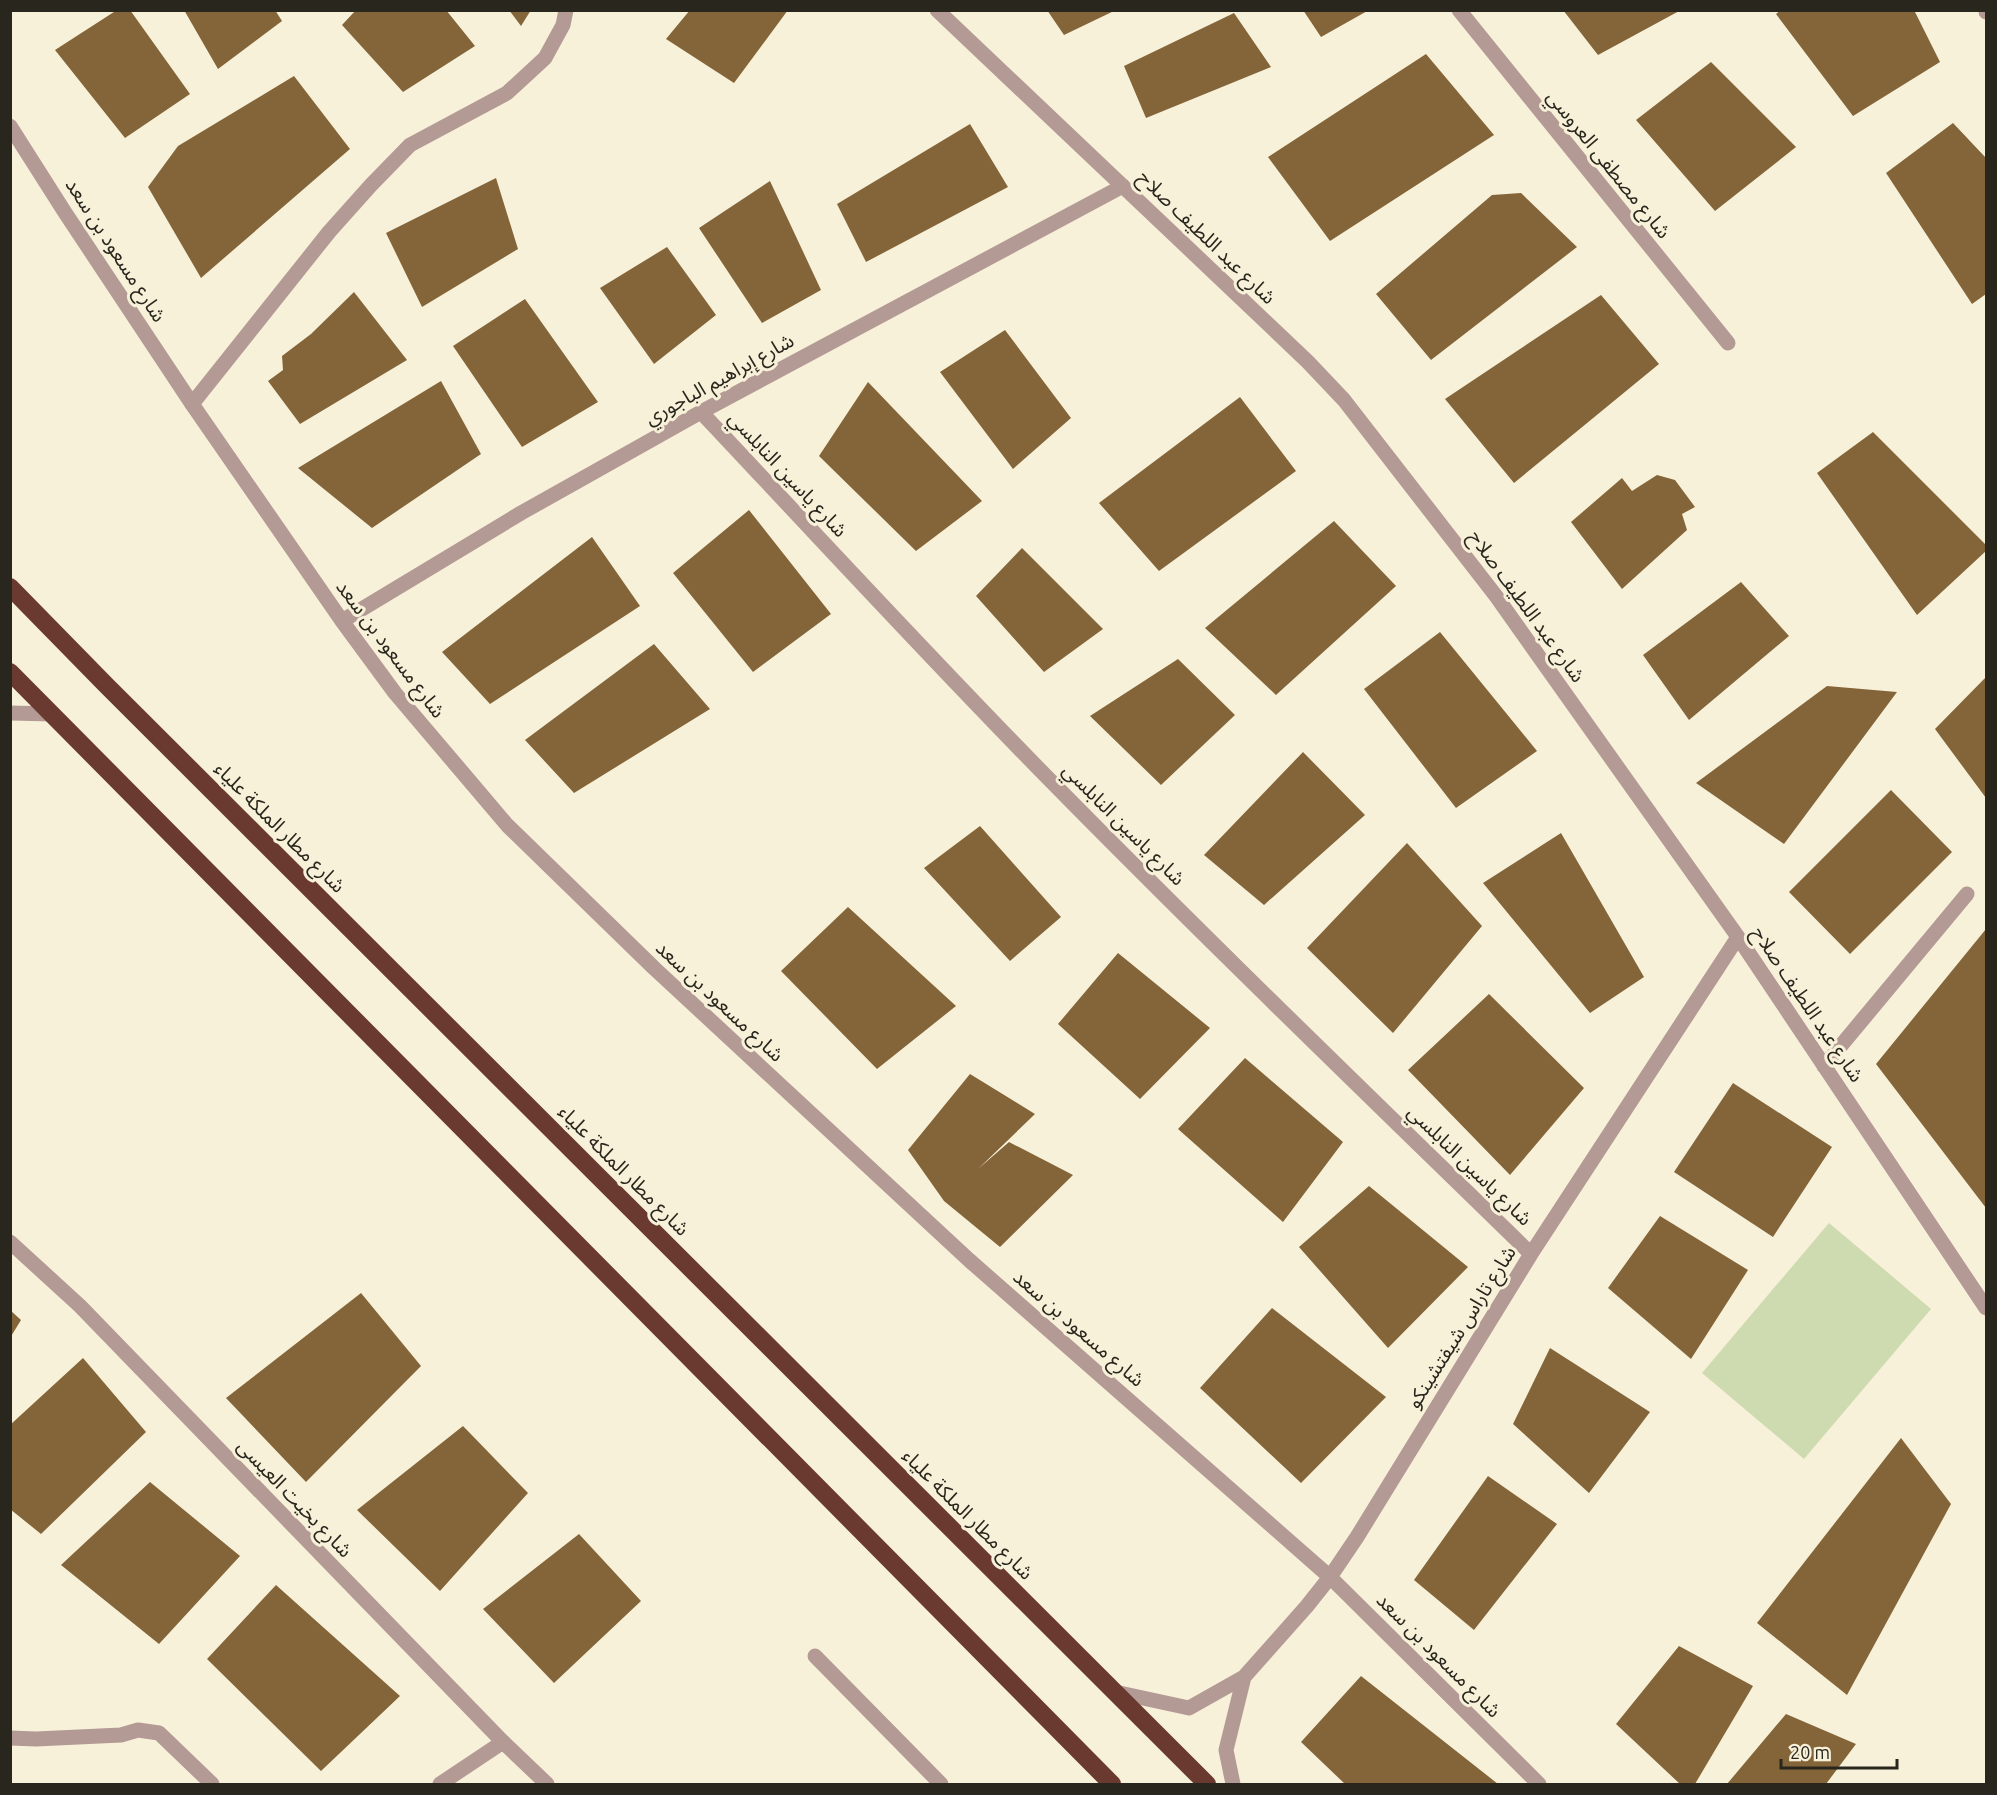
<svg xmlns="http://www.w3.org/2000/svg" width="1997" height="1795" viewBox="0 0 1997 1795" font-family="Ubuntu,'Noto Sans Arabic',sans-serif">
  <style>
    .green { fill: #cedab0 }
    .building { fill: #84653a }
    .lines { fill: none; stroke-linecap: round; stroke-linejoin: round }
    .service { stroke: #b49a95; stroke-width: 15 }
    .minor { stroke: #b49a95; stroke-width: 15 }
    .tertiary { stroke: #b49a95; stroke-width: 15 }
    .motorway { stroke: #6a3930; stroke-width: 18 }
    .labels { text-anchor: middle; stroke-width: 6; stroke-linejoin: round; paint-order: stroke }
    .street-label { font-size: 20px; fill: #29261d; stroke: #f8f1d9 }
  </style>
  <rect width="100%" height="100%" fill="#f8f1d9"/>
  <path class="green" d="M1829,1223L1931,1309L1804,1459L1702,1373Z"/>
  <path class="building" d="M117,10H130L190,94L125,138L55,50Z
    M184,10H275L282,21L218,69Z
    M356,10H446L475,46L403,92L342,25Z
    M509,10H531L521,26Z
    M690,10H788L734,83L666,39Z
    M1047,10H1116L1064,35Z
    M1303,10H1369L1321,37Z
    M1563,10H1681L1598,55Z
    M1781,10H1914L1940,62L1853,116L1776,14Z
    M1234,13L1271,67L1146,118L1124,66Z
    M1426,54L1494,135L1330,241L1268,157Z
    M1711,62L1796,147L1715,211L1636,120Z
    M294,76L350,149L201,278L148,187L178,146Z
    M1953,123L1986,158V294L1972,304L1886,173Z
    M970,124L1008,187L866,262L837,204Z
    M496,178L518,249L422,307L386,233Z
    M770,181L821,290L762,323L699,228Z
    M1521,193L1577,247L1431,360L1376,294L1492,195Z
    M667,247L716,315L654,364L600,288Z
    M354,292L407,360L300,424L268,381L283,370L282,356L311,334Z
    M1601,295L1659,364L1514,483L1445,399Z
    M525,299L598,402L522,447L453,346Z
    M1005,330L1071,418L1013,469L940,372Z
    M441,381L481,454L372,528L298,468Z
    M868,382L982,501L916,551L819,456Z
    M1240,397L1296,471L1159,571L1099,503Z
    M1873,432L1986,545V551L1917,615L1817,473Z
    M1657,475L1675,480L1695,507L1682,514L1687,530L1622,589L1571,522L1622,478L1632,491Z
    M749,510L831,614L753,672L673,573Z
    M1334,521L1396,586L1276,695L1205,628Z
    M592,537L640,606L490,704L442,652Z
    M1022,548L1103,629L1044,672L976,596Z
    M1741,582L1789,636L1689,720L1643,655Z
    M1440,632L1537,751L1456,808L1364,689Z
    M654,644L710,709L574,793L525,740Z
    M1178,659L1235,715L1161,785L1090,716Z
    M1986,677V798L1935,729Z
    M1827,686L1897,692L1784,844L1696,783Z
    M1303,752L1365,815L1264,905L1204,855Z
    M1891,790L1952,852L1850,954L1789,892Z
    M980,826L1061,917L1010,961L924,868Z
    M1561,833L1644,977L1590,1013L1483,883Z
    M1407,843L1482,926L1393,1033L1307,948Z
    M848,907L956,1006L877,1069L781,971Z
    M1986,929V1208L1876,1064Z
    M1118,953L1210,1028L1140,1099L1058,1024Z
    M1489,994L1584,1088L1510,1175L1408,1070Z
    M1245,1058L1343,1142L1283,1222L1178,1129Z
    M970,1074L1035,1114L978,1169L1009,1142L1073,1175L1000,1247L944,1201L908,1150Z
    M1733,1083L1832,1147L1773,1237L1674,1172Z
    M1369,1186L1468,1267L1388,1348L1299,1247Z
    M1660,1216L1748,1270L1691,1359L1608,1288Z
    M361,1293L421,1366L306,1482L226,1398Z
    M1272,1308L1386,1397L1301,1483L1200,1388Z
    M10,1310L21,1320L10,1338Z
    M1550,1348L1650,1412L1589,1493L1513,1424Z
    M83,1358L146,1432L41,1534L10,1509V1425Z
    M463,1426L528,1493L440,1591L357,1510Z
    M1901,1438L1951,1504L1847,1695L1757,1623Z
    M1488,1476L1557,1524L1474,1630L1414,1580Z
    M150,1482L240,1556L159,1644L61,1565Z
    M579,1534L641,1601L554,1683L483,1609Z
    M276,1585L400,1696L321,1771L207,1659Z
    M1679,1646L1753,1686L1695,1784H1680L1616,1724Z
    M1361,1676L1498,1784H1345L1301,1742Z
    M1786,1714L1856,1744L1826,1784H1727Z"/>
  <g class="lines">
    <path class="service" d="M192,404L329,232L371,185L410,145L507,93L545,58L563,25L566,10
      M1824,1066L1967,894
      M815,1656L941,1784
      M10,1738L36,1739L121,1735L138,1730L159,1733L212,1784
      M440,1784L503,1742"/>
    <path class="minor" d="M937,10L1226,284L1308,362L1344,400L1496,596L1738,937L1986,1308
      M1459,10L1728,343
      M1986,10V12
      M10,126L64,211L192,404L342,621L395,693L507,825L654,968L969,1260L1330,1577L1539,1784
      M701,412C815,533 928,656 1044,774C1204,937 1368,1095 1531,1254
      M342,621L521,513L701,412L1123,186
      M10,1242L80,1306L503,1742L547,1784
      M1115,1692L1189,1708L1244,1677L1307,1606L1330,1577L1357,1537L1531,1254L1738,937
      M1233,1784L1226,1750L1244,1677"/>
    <path class="tertiary" d="M10,713L52,714"/>
    <path class="motorway" d="M10,587L106,685L1207,1784
      M10,672L1112,1784"/>
  </g>
  <g class="labels">
    <g class="street-label">
      <text transform="translate(1609 164) rotate(51)" y="7">شارع مصطفى العروسي</text>
      <text transform="translate(1207 237) rotate(44)" y="7">شارع عبد اللطيف صلاح</text>
      <text transform="translate(116 250) rotate(57)" y="7">شارع مسعود بن سعد</text>
      <text transform="translate(719 379) rotate(-29)" y="7">شارع إبراهيم الباجوري</text>
      <text transform="translate(788 474) rotate(47)" y="7">شارع ياسين النابلسي</text>
      <text transform="translate(1527 606) rotate(54)" y="7">شارع عبد اللطيف صلاح</text>
      <text transform="translate(391 649) rotate(53)" y="7">شارع مسعود بن سعد</text>
      <text transform="translate(1124 824) rotate(45)" y="7">شارع ياسين النابلسي</text>
      <text transform="translate(280 827) rotate(45)" y="7">شارع مطار الملكة علياء</text>
      <text transform="translate(720 1001) rotate(43)" y="7">شارع مسعود بن سعد</text>
      <text transform="translate(1808 1004) rotate(56)" y="7">شارع عبد اللطيف صلاح</text>
      <text transform="translate(1470 1165) rotate(44)" y="7">شارع ياسين النابلسي</text>
      <text transform="translate(624 1170) rotate(45)" y="7">شارع مطار الملكة علياء</text>
      <text transform="translate(1461 1327) rotate(-58)" y="7">شارع تاراس شيفتشينكو</text>
      <text transform="translate(1079 1328) rotate(41)" y="7">شارع مسعود بن سعد</text>
      <text transform="translate(295 1498) rotate(46)" y="7">شارع بخيت العيسى</text>
      <text transform="translate(968 1514) rotate(45)" y="7">شارع مطار الملكة علياء</text>
      <text transform="translate(1439 1655) rotate(45)" y="7">شارع مسعود بن سعد</text>
    </g>
  </g>
  <rect width="1997" height="1795" fill="none" stroke="#29261d" stroke-width="24"/>
  <path d="M1781 1759v9h116v-9" fill="none" stroke="#29261d" stroke-width="3"/>
  <text x="1790" y="1759" font-size="18" fill="#29261d" stroke="#f8f1d9" stroke-width="4.5" paint-order="stroke">20 m</text>
</svg>
